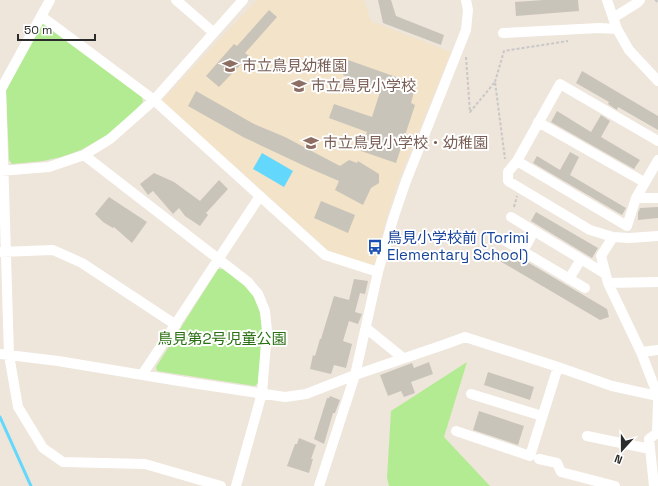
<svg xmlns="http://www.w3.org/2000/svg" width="658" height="486" viewBox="0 0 658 486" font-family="'Space Grotesk','Noto Sans JP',sans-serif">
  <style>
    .education { fill: #f2e3c9 }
    .green { fill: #b3eb92 }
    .water { fill: #63d8fc }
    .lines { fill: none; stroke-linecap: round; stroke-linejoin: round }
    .stream { stroke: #63d8fc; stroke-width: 3 }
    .building { fill: #c9c4ba }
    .path { stroke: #c8c8c8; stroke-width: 2; stroke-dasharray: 3 2; stroke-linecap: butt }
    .minor { stroke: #fff; stroke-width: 10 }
    .labels { text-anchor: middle; stroke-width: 4; stroke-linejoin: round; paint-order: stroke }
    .education-label { font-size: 15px; fill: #785e54; stroke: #fff; text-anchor: start }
    .transit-label { font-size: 15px; fill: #164399; stroke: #fff; text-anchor: start }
    .park-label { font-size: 15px; fill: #297012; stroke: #fff }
  </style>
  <rect width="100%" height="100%" fill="#eee5db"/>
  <path class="education" d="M257,0H364L371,21L451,52L398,182L387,216L375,263L371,265L347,259L328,250L164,103L163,99Z"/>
  <path class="green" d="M44,24L142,97L143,102L117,129L81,150L61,157L43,161L12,164L9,160L6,91L40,25Z
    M218,269H223C229,274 237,278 243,283C271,310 261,349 258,383L255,386L157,371L156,367Z
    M467,362L444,437L490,486H389L387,478L391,411Z"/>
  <path class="water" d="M262,153L293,171L284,187L253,169Z"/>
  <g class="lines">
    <path class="stream" d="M0,417L31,486"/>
  </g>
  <path class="building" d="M378,0H391L396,16L444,35L441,45L383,23Z
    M543,0H578L579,11L516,16L515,2Z
    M269,10L277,17L245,53L249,56L219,87L206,76L234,44L237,46Z
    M348,60L416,84L411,103L415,105L396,163L361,151L367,132L329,118L334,104L372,117L381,89L343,75Z
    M582,71L658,116V130L618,107L617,110L608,104L609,102L576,83Z
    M196,91L254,124L285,137L340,166L349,160L357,163L358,161L379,174V183L371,188L363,205L335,190L339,181L311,169L243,137L188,106Z
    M557,111L591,132L601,115L610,121L601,137L640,160L634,169L551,122Z
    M570,152L579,157L570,175L626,208L622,215L533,163L537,156L560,170Z
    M154,173L174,182L200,201L219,180L228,189L206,213L208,215L200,226L185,216L179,208L173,214L153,191L148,195L140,184Z
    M109,197L147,222L132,243L114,227L113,228L103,222L95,214Z
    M321,201L355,215L348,233L314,218Z
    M658,207V218L638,220V213L640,208Z
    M536,212L598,248L592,258L531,221Z
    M492,248L509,258L512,253L607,309L609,317L600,320L488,254Z
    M354,279L368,281L365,294L360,293L355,312L362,314L358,324L349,321L343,341L352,344L346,368L334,365L331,374L310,369L313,355L315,356L320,339H321L334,296L349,300Z
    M429,362L433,374L411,382L415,393L404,397L401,391L388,396L380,375L412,363L414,368Z
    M488,372L534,387L530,400L484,385Z
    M330,396L340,400L335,413H333L324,444L314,439L327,398H329Z
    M479,411L524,426L518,445L473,430Z
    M299,438L316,445L311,459H313L309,473L287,466L295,444H297Z"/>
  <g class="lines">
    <path class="path" d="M655,0L658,2
      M466,57L470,112L495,82L505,159
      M495,82L504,51L568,41
      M514,207L517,196"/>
    <path class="minor" d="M50,0L1,89L9,355L18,407L43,448L63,462L145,464L221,486
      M176,0L213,32
      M607,0L617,29L629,50L658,81
      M41,16L154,100L325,255L378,272
      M613,18L637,3L640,0
      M503,33L599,28L617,29
      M538,122L644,182
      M84,155L248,282L258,294L265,311L267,331L262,393L236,486
      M517,161L560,84L658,141
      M0,171L49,167L84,155L110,139L154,100L243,0
      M636,198L658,160
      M658,198H636L627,226L517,161L508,172V181L590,230L613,237L629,238L658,236
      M511,217L604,273
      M613,237L601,256L608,283L641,352L658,396
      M502,239L585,288
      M523,251L534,231
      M0,252L53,250L82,263L176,325
      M569,279L581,259
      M608,283L658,282
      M366,328L403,358
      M641,352L658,350
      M0,354L58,361L185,382L285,397L306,394L355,375L446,344L465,337L558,367L612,386L658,396
      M142,375L260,196
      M471,394L542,416
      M456,431L530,456L558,367
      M587,436L650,449
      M539,459L557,463L561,472L615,486
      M319,486L355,375L378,272L393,219L406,181L466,30L468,10L466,0
      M654,486L649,439L657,433L658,400"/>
  </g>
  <defs>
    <g id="school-bare" transform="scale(1.2)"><path d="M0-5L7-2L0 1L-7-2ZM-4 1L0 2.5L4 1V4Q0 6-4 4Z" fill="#8d6e63" stroke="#fff" stroke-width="2.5" paint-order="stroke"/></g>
    <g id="bus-bare" transform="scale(1.2)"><path d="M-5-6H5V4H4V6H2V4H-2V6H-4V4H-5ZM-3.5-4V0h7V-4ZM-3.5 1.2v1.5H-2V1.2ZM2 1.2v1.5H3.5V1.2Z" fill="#1a4fb4" stroke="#fff" stroke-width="2.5" paint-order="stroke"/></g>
  </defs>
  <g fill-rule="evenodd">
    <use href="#school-bare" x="230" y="66"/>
    <use href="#school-bare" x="299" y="86"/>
    <use href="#school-bare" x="311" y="143"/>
    <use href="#bus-bare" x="375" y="247"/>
  </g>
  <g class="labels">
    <g class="education-label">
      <text x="242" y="71">市立鳥見幼稚園</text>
      <text x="311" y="91">市立鳥見小学校</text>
      <text x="323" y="148">市立鳥見小学校・幼稚園</text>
    </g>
    <g class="transit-label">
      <text x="387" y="243">鳥見小学校前 (Torimi<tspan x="387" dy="17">Elementary School)</tspan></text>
    </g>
    <g class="park-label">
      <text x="222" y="344">鳥見第2号児童公園</text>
    </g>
  </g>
  <g transform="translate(622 450) rotate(201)" stroke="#ffffff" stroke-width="3" paint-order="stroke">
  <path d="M0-3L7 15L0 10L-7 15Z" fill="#2b2b2b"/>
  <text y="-6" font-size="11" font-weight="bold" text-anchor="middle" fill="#2b2b2b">N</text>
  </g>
  <path d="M18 34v6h77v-6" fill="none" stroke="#2b2b2b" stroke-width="2"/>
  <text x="24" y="34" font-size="12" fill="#2b2b2b" stroke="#ffffff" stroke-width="3" paint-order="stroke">50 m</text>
</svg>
